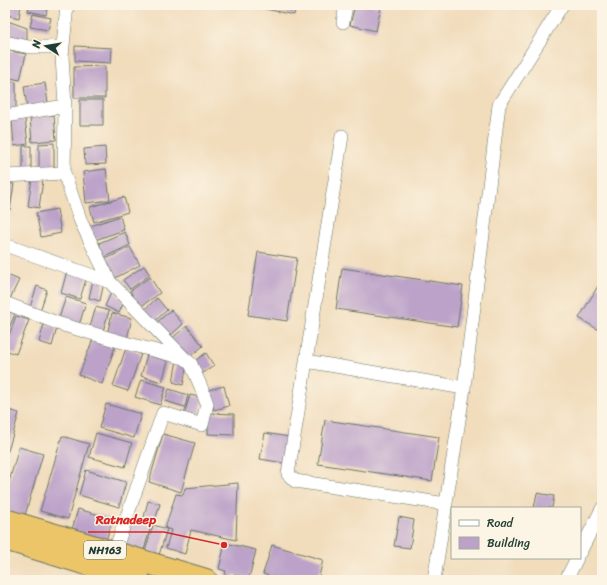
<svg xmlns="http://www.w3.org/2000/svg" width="607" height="585" viewBox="0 0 607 585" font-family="Sriracha,sans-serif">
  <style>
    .building { fill: #bca2c9 }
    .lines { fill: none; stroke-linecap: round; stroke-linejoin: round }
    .minor-casing { stroke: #687563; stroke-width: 14 }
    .trunk-casing { stroke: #687563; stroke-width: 24 }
    .minor { stroke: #fff; stroke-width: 13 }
    .trunk { stroke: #edc569; stroke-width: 22 }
    .labels { text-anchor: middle; stroke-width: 3; stroke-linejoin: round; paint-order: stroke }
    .shield { fill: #fcf5e5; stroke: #617469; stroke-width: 1 }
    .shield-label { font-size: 11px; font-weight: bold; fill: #1f3d34 }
    .leader { fill: none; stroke: #d62828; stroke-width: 1.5 }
    .callout-dot { fill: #d62828; stroke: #fcf5e5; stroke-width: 1.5 }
    .callout-label { font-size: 13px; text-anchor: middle; font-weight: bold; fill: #d62828; stroke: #fcf5e5; stroke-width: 3; stroke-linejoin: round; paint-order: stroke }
  </style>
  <rect width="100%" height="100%" fill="#fcf5e5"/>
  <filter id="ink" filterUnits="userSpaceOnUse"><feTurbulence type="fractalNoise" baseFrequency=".025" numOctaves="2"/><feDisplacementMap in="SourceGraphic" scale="8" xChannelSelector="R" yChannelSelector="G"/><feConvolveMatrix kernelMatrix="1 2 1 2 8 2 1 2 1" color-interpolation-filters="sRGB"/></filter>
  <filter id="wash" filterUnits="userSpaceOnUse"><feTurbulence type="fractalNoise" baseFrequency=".012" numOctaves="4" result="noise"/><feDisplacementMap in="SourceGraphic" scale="16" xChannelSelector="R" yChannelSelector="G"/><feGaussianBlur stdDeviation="0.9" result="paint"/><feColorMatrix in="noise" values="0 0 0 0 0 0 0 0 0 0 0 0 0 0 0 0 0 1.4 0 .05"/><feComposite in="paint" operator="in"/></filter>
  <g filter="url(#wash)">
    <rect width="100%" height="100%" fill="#f1dcbb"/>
    <g id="blocks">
      <path class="building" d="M9,5H21L19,18L7,15Z
        M29,5H48L46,15L28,11Z
        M261,5H296L294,15L261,8Z
        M355,5H371L381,7L376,31L350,25Z
        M33,14L51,18L48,30L30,27Z
        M5,20L27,28V41L5,36Z
        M75,46L112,48L111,63L75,61Z
        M5,50L26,54L20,80L5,77Z
        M105,66V98H74V67Z
        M5,82H16V111H5Z
        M45,83L48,103L27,107L24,86Z
        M80,100H103V125H80Z
        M54,115L56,140L32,142L30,117Z
        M25,118L28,144L14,146L12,120Z
        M54,143V168H39V144Z
        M23,146H31V172L23,173Z
        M105,147L106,164L85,165L84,149Z
        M106,169L110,200L86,203L83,172Z
        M32,178L43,180L39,208L28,206Z
        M5,183L14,184L10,210L5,209Z
        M124,197L128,212L94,222L90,207Z
        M57,209L61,233L41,237L36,213Z
        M120,216L124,230L92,241L87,227Z
        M125,232L130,245L105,257L99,243Z
        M130,247L140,265L115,278L106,259Z
        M258,252L297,258L287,321L248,315Z
        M144,266L150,275L130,289L123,280Z
        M342,268L463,286L457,327L336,309Z
        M67,271L87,276L80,299L61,293Z
        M5,274L19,280L9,301L5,299Z
        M150,277L160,293L140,307L130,291Z
        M93,280L104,282L100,301L89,298Z
        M37,286L47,290L40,311L30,307Z
        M598,286L602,288V332L579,318Z
        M113,289L124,302L119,313L105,306Z
        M66,297L86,303L79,325L59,318Z
        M157,298L167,310L154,322L144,310Z
        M96,307L109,311L103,331L90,327Z
        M5,310L15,314L5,337Z
        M171,310L183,324L168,338L155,324Z
        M112,313L132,318L127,339L107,335Z
        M16,316L29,320L16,354L5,350V346Z
        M44,324L57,328L52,346L39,342Z
        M187,326L203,346L187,359L171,339Z
        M93,339L115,347L102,384L79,375Z
        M126,348L141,354L128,391L113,386Z
        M206,353L214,366L200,375L192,363Z
        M147,355L168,361L162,382L141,376Z
        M177,360L187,364L183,385L173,382Z
        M141,380L166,387L160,405L135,397Z
        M224,386L229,406L214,410L208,390Z
        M169,389L188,395L185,407L165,401Z
        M190,395L203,398L197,419L184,415Z
        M106,404L141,414L134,438L99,428Z
        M5,409L19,413L8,451L5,450Z
        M208,413L234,414V435L208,434Z
        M325,420L439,437L432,481L318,464Z
        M96,433L132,443L125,467L89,457Z
        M265,433L289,437L284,463L260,459Z
        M163,434L195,443L181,492L149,482Z
        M62,436L89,444L68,519L40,511Z
        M19,447L43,454L23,522L5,517V496Z
        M86,470L126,482L119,507L79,495Z
        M238,483L236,540L191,530L185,554L166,548L171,530L165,528L176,494L183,495L185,488Z
        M537,493L554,496L552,508H534Z
        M148,501L160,504L154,524L143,521Z
        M78,509L113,519L105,543L71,533Z
        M399,517L414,520L410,548L394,546Z
        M129,519L151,525L142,557L120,550Z
        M153,525L167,529L159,555L145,551Z
        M225,543L256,550L249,578L234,575L233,580L224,579L226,571L219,569Z
        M272,545L323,560L318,580H282L263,574Z"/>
    </g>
  </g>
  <g filter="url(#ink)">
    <use href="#blocks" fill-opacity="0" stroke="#687563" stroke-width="1"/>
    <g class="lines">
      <g class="minor-casing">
        <path id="minor" d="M343,22L346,5
          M5,42L29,47H63
          M5,116L65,106
          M342,136L288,474L295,481L446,504
          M5,176L64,173
          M5,245L110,282
          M5,303L60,324L129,344L184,358L110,282L81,222L64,173L65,106L62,56L67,5
          M306,361L464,388
          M580,552L602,509
          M112,559L163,413L202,425L207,404L201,387L191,364L184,358
          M434,580L464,388L499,105L562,5
          M566,580L577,558"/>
      </g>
      <g class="trunk-casing">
        <path id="trunk" d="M5,520L206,580
          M5,539L139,580"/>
      </g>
      <use href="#minor" class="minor"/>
      <use href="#trunk" class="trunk"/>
    </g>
  </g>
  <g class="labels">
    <rect class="shield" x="84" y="541" width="42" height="18" rx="3"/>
    <g class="shield-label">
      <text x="105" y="554">NH163</text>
    </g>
  </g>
  <path class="leader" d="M224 545L164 532H88"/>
  <circle class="callout-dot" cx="224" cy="545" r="4"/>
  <g class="callout-label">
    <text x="126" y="524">Ratnadeep</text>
  </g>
  <rect width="607" height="585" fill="none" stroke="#fcf5e5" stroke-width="20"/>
  <rect x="451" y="507" width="130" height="52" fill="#fcf5e5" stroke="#a4ab9e"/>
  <rect x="459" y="520" width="20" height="6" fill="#ffffff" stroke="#a4ab9e"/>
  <text x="487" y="527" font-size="12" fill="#1f3d34">Road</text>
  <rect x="459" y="537" width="20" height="12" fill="#bca2c9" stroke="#a4ab9e"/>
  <text x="487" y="547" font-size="12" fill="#1f3d34">Building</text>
  <g transform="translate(46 46) rotate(282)" stroke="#fcf5e5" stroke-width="3" paint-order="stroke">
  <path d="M0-3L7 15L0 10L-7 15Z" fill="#1f3d34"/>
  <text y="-6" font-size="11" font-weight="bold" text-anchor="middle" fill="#1f3d34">N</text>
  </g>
</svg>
